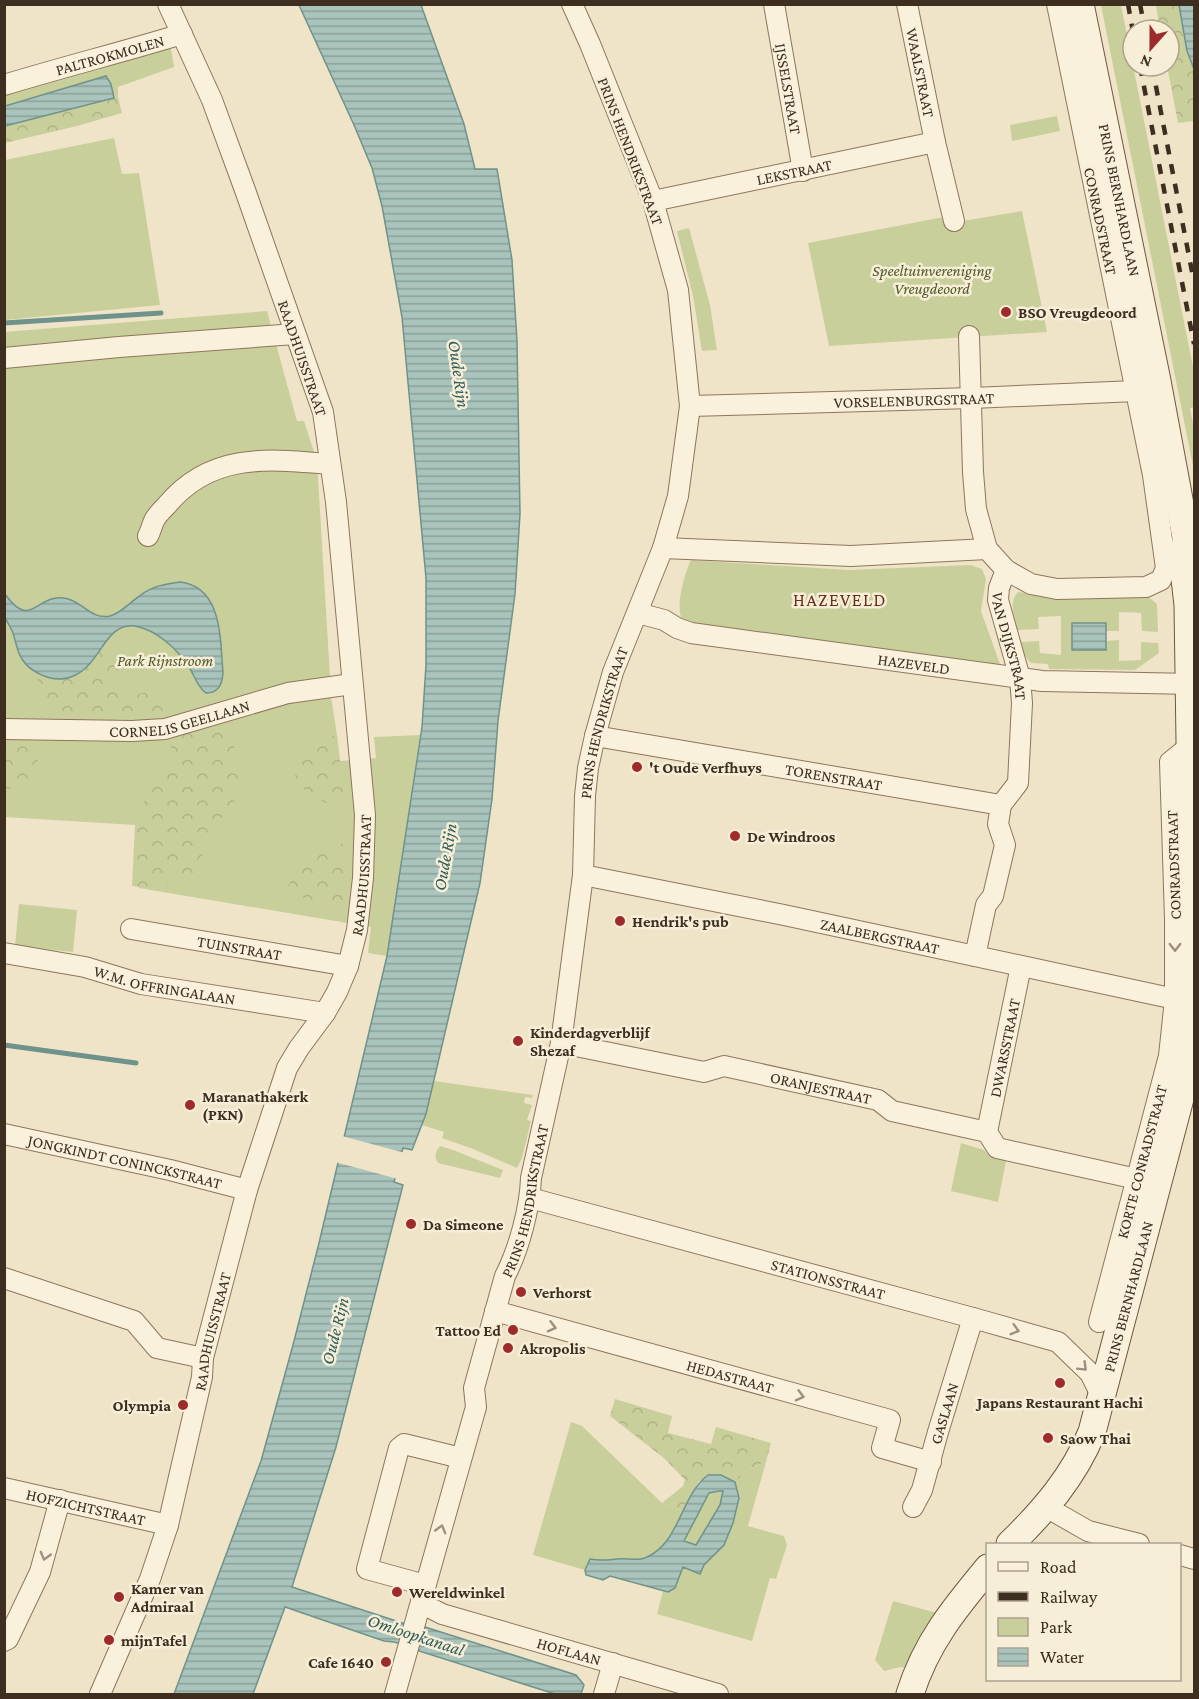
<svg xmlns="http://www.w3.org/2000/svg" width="1199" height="1699" viewBox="0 0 1199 1699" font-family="'Crimson Pro',serif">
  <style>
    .green { fill: #c9cf9b }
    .forest { fill: url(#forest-crowns) }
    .water { fill: url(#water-rules); stroke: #6f938a; stroke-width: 1.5; fill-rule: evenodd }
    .pier { fill: #f0e4c8 }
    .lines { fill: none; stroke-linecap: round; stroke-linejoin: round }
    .stream { stroke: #6f938a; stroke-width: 5 }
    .street-casing { stroke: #8d765c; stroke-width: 22 }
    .secondary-casing { stroke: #6f573f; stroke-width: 29 }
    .street { stroke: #faf1dc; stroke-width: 20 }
    .secondary { stroke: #faf1dc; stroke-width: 27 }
    .rail { stroke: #3d2e20; stroke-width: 4.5; stroke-dasharray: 10 10; stroke-linecap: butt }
    .oneway { stroke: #9c907e }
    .poi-dot { fill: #9e2a2b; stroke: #f7eed8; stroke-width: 2 }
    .labels { text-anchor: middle; stroke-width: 5; stroke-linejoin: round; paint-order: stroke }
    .street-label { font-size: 16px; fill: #3d2e20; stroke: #f7eed8 }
    .park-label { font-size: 16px; font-style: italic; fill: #4d5a26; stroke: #f7eed8 }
    .poi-label { font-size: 16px; font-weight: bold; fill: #3d2e20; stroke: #f7eed8; text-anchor: start }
    .water-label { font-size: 18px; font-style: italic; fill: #2f5d5a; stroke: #f7eed8 }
    .neighbourhood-label { font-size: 18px; letter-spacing: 1.5px; fill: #6b2e1e; stroke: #f7eed8 }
  </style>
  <defs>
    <pattern id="forest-crowns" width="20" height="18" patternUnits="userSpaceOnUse" patternTransform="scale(1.5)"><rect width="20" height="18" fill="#c9cf9b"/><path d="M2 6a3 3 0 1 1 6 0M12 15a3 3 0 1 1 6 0" fill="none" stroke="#aeb285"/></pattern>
    <pattern id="water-rules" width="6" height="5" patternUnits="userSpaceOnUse" patternTransform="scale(1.5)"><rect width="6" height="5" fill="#a9c4bc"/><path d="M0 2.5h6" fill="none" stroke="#8ba098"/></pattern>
  </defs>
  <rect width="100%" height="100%" fill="#f0e4c8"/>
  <path class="green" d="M1101,5H1121L1194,372V407L1190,408L1194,429V471Z
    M159,47L171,48L174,67L118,87V97L114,98L111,84L105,76L5,106V94Z
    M1057,116L1060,131L1012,141L1010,125Z
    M114,138L122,174L139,173L160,305L5,320V160Z
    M1022,211L1047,332L829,346L808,243L949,216L951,223Z
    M689,228L710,305L717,350L702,351L693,296L677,231Z
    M267,311L297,421H304L317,461L330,676L328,677L337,735L335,736L340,761L376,758L374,737L420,735L387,956L368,953L371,927L139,888L142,819H137L135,825L5,817L4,332Z
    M691,560L848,570L971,565L982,569L986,579L981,611L1000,664L993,669L690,626C688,625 683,621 682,619C675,607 685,572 691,560Z
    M1018,592L1052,596L1145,594L1157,604L1158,632L1142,631L1141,613L1119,612V631H1106V623V650V641L1119,640V661L1141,660V642L1158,643L1159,653L1135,670L1049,669L1048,664L1031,663L1024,655L1021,642L1039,641L1040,653L1061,655V616L1038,617L1039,629L1017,630C1014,616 1008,603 1018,592Z
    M19,904L77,910L73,952L15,946Z
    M434,1081L533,1095L532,1098L525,1097L524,1103L532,1105L527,1120L531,1121L522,1158L517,1168L473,1149L442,1138L444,1132L422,1125Z
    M961,1143L984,1150L990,1157L1006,1161L998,1202L951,1191Z
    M440,1146L453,1150L503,1170L500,1178L438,1163C434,1157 435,1152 440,1146Z
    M571,1422L582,1426L662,1503L684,1511C675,1528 663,1555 642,1559C634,1560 625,1559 618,1559C607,1560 601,1561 590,1559L585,1570L533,1555Z
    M766,1462L748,1526L784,1536L787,1545L776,1579L770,1578L752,1641L657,1614L663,1591L668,1592L675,1588L683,1567L700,1574L704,1565L724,1545L733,1523L739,1498L735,1482L749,1469Z
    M719,1491H723L720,1505L696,1545L684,1540L710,1493Z
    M893,1601L937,1613L912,1669L900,1667L884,1671L875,1660Z"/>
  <path class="forest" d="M1156,5H1179L1187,51L1194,69V121L1178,123L1167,66H1169V30H1160Z
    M118,97L122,113L77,126L5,143L4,126Z
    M99,651C120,665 119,666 118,690L123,697L153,691L163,694L174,716L131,725L63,722L48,713L41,693L36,672L51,678L92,661Z
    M227,722L229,737L246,772L247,781L241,793L208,834L203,850L199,881L170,876L167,890L132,886L135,825L140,810L177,735Z
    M337,735L346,808C325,804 302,797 295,774C294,768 294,760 294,754L304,745Z
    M5,742L38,743L37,787L5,789Z
    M347,842L344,905L284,895C296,864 317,853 347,842Z
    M615,1399L672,1416L668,1433L711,1444L716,1427L771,1443L766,1462L749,1469L735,1482L721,1475L699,1481L684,1511L662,1503L683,1486L685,1480L665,1459L610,1416Z"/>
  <path class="water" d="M299,5H421L464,124L475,169H497L512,260L517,341L520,514L515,594L498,721L492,799L480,883L426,1114L412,1150L403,1148L394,1182L403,1185L336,1447L292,1587L424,1630L425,1627L576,1675L584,1685L581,1694H555L419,1651V1649L394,1642L384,1641L285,1607L253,1694H174L261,1461L293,1345L319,1243L387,956L422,727L426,665V578L402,317L382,206L372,168L354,125Z
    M1179,5H1194V69L1187,51Z
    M106,76L111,84L114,98L5,126V106Z
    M180,582C223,587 220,640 223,673C222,684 219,693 206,693C197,687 195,676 189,667C177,649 157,630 135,626C108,622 101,658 82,671C77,675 68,679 61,679C48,680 29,671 22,659C17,652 16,642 13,633C11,628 7,622 5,617C3,610 4,601 5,594C31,631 36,594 64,598C82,600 90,620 110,616C122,613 131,601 141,595C152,586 166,584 180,582Z
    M1072,623H1106V650H1072Z
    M708,1475H721L735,1482L739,1498L733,1523L724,1545L704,1565L700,1574L683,1567L675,1588L668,1592L610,1576L603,1580L586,1575L585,1570L590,1559C601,1561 606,1560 617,1559C626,1558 637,1561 645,1558C680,1544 680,1496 708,1475ZM719,1491H723L720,1505L696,1545L684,1541L709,1493Z"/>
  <path class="pier" d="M342,1136L405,1153L398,1179L335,1162Z"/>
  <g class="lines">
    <path class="stream" d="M4,323L161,313
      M4,1045L136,1063"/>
    <g class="street-casing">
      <g id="street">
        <path id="s1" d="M774,4L803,171"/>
        <path id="s2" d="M907,4L935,142L954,221"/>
        <path id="s3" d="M4,85C63,67 123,52 182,34"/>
        <path id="s4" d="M653,201L935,142"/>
        <path id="s5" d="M969,336L973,472L976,509L987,549L1006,570L999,588L998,600L1020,678L1022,703L1018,783L1001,805L998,824L1005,845L993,896L986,905L975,956"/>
        <path d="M4,358L119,347L295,334"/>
        <path id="s6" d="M690,406L972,398L1136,391"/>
        <path d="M148,536C151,531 152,524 155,519C158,514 163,509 167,505C211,452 268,459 330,464"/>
        <path d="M663,548L851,556L987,549"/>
        <path d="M1006,570L1031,584L1057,589L1146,587L1161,580L1166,568L1153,475L1057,4"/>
        <path id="s7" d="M638,613L664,620L677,628L691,633L1042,681L1194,684"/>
        <path id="s8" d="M4,729L132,731L165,729L288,693L352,684"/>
        <path id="s9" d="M595,736L1001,805"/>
        <path id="s10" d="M583,875L784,915L1175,999"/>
        <path id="s11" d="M131,929L348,966"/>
        <path id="s12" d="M4,953L85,967L141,984L325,1013"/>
        <path id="s13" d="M561,1043L704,1072L724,1066L878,1100L892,1111L987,1132L997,1148L1137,1179"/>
        <path id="s14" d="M987,1132L1021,966"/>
        <path id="s15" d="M4,1134L170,1170L247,1190"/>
        <path id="s16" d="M530,1198L973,1318L1058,1342L1090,1373L1102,1397"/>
        <path d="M4,1278L134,1321L157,1348L203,1358"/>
        <path id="s17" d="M495,1311L890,1420L882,1448L931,1462"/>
        <path id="s18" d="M1099,1322L1169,1056L1175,999V919L1170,762L1191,745H1194"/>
        <path id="s19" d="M4,1488L168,1525"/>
        <path id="s20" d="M913,1507L922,1490L938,1432L973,1318"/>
        <path d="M1046,1507L1088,1531L1139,1544"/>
        <path d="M1180,1555L1194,1559"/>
        <path d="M425,1585L367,1569L399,1448L404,1444L461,1458"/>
        <path id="s21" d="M421,1603L442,1614L718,1694"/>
        <path d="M4,1641L8,1639L40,1572L60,1500"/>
        <path id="s22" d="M100,1694L150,1579L168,1525L202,1377L203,1358L247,1190L287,1068L299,1048L325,1013L337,992L348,966L357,930L363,878L365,815L336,502L323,412L245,190L212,100L168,4"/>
        <path id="s23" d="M395,1694L476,1407L474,1388L505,1276C519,1249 530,1208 531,1178L561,1043L583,875L585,796L588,768L595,736L613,672L663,548L678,496L690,406L678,290L653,201L590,44L572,4"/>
        <path d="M604,1694L613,1663"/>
      </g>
    </g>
    <g class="secondary-casing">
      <g id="secondary">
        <path id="s24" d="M1080,4L1157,381L1186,537L1184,570L1188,605L1194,1012"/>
        <path id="s25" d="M1010,1544C1044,1511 1074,1476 1092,1432L1183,1087L1194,1024"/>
        <path d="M910,1694C926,1643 954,1609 988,1568"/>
      </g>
    </g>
    <use href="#street" class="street"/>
    <use href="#secondary" class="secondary"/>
    <path class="rail" d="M1128,4L1133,32
      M1140,4L1145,30
      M1140,66L1194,344
      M1152,66L1194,282"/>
  </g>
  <defs><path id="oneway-chevron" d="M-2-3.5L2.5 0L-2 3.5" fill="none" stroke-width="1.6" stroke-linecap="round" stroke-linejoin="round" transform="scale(1.5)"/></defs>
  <g class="oneway">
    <use href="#oneway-chevron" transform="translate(1175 947) rotate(90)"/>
    <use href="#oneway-chevron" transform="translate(552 1327) rotate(15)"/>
    <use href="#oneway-chevron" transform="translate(1015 1330) rotate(16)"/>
    <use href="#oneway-chevron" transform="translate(1083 1367) rotate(45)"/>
    <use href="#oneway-chevron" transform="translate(800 1396) rotate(15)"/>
    <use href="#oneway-chevron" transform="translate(441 1529) rotate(-74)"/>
    <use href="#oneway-chevron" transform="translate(45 1556) rotate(105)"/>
  </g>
  <g class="poi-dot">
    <circle cx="1006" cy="312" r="6"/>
    <circle cx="637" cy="767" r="6"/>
    <circle cx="735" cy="836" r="6"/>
    <circle cx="620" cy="921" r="6"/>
    <circle cx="518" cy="1041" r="6"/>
    <circle cx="190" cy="1105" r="6"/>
    <circle cx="411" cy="1224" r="6"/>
    <circle cx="521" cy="1292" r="6"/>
    <circle cx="513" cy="1330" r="6"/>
    <circle cx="508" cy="1348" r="6"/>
    <circle cx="1060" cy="1383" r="6"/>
    <circle cx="183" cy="1405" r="6"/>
    <circle cx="1048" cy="1438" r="6"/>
    <circle cx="397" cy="1592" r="6"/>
    <circle cx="119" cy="1597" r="6"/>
    <circle cx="109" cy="1640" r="6"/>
    <circle cx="386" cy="1662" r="6"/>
  </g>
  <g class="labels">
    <g class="street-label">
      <text dy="6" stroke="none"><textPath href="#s3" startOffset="110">PALTROKMOLEN</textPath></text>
      <text dy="6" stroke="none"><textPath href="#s2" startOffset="70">WAALSTRAAT</textPath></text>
      <text dy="6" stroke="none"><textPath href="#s1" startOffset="86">IJSSELSTRAAT</textPath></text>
      <text transform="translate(631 151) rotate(69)" y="6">PRINS HENDRIKSTRAAT</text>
      <text dy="6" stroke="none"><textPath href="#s4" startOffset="144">LEKSTRAAT</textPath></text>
      <text dy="6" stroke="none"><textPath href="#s24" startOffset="200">PRINS BERNHARDLAAN</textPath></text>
      <text transform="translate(1101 221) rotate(78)" y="6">CONRADSTRAAT</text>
      <text transform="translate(303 358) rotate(71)" y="6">RAADHUISSTRAAT</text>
      <text dy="6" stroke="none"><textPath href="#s6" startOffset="224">VORSELENBURGSTRAAT</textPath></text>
      <text dy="6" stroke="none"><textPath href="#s5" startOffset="322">VAN DIJKSTRAAT</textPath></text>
      <text dy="6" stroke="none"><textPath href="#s7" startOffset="282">HAZEVELD</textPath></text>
      <text dy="6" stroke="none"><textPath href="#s8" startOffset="177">CORNELIS GEELLAAN</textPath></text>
      <text dy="6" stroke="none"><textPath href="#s23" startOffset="998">PRINS HENDRIKSTRAAT</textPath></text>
      <text dy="6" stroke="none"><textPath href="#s9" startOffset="242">TORENSTRAAT</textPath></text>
      <text transform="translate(1173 865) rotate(-92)" y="6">CONRADSTRAAT</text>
      <text dy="6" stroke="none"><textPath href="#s22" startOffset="867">RAADHUISSTRAAT</textPath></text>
      <text dy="6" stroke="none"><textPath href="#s10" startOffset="303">ZAALBERGSTRAAT</textPath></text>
      <text dy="6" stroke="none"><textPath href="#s11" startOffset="110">TUINSTRAAT</textPath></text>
      <text dy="6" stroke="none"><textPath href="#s12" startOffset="164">W.M. OFFRINGALAAN</textPath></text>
      <text dy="6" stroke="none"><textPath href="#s14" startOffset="86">DWARSSTRAAT</textPath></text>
      <text dy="6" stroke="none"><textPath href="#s13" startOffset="266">ORANJESTRAAT</textPath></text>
      <text dy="6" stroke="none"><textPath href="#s15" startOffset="124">JONGKINDT CONINCKSTRAAT</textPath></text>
      <text dy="6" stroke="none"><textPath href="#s18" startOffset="166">KORTE CONRADSTRAAT</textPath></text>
      <text dy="6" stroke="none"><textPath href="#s23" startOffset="512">PRINS HENDRIKSTRAAT</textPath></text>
      <text dy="6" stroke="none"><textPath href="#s16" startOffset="309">STATIONSSTRAAT</textPath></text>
      <text dy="6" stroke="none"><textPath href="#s25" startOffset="280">PRINS BERNHARDLAAN</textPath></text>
      <text dy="6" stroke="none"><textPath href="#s22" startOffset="381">RAADHUISSTRAAT</textPath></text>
      <text dy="6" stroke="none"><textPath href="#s17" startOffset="244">HEDASTRAAT</textPath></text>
      <text dy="6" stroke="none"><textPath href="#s20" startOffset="99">GASLAAN</textPath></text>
      <text dy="6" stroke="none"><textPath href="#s19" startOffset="84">HOFZICHTSTRAAT</textPath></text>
      <text dy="6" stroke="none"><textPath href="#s21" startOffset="156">HOFLAAN</textPath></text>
    </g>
    <g class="park-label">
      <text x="932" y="276">Speeltuinvereniging<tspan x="932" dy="18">Vreugdeoord</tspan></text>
      <text x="165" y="666">Park Rijnstroom</text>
    </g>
    <g class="poi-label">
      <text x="1018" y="318">BSO Vreugdeoord</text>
      <text x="649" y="773">'t Oude Verfhuys</text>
      <text x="747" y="842">De Windroos</text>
      <text x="632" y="927">Hendrik's pub</text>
      <text x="530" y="1038">Kinderdagverblijf<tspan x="530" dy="18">Shezaf</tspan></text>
      <text x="202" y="1102">Maranathakerk<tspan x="202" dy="18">(PKN)</tspan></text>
      <text x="423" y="1230">Da Simeone</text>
      <text x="533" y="1298">Verhorst</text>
      <text x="501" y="1336" text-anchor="end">Tattoo Ed</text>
      <text x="520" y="1354">Akropolis</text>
      <text x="1060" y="1408" text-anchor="middle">Japans Restaurant Hachi</text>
      <text x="171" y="1411" text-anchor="end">Olympia</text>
      <text x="1060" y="1444">Saow Thai</text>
      <text x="131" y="1594">Kamer van<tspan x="131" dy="18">Admiraal</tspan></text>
      <text x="409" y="1598">Wereldwinkel</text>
      <text x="121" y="1646">mijnTafel</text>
      <text x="374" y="1668" text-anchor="end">Cafe 1640</text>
    </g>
    <g class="water-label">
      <text transform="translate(459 374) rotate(82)" y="6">Oude Rijn</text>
      <text transform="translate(445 857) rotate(-80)" y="6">Oude Rijn</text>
      <text transform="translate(335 1331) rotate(-76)" y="6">Oude Rijn</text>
      <text transform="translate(416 1635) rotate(18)" y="6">Omloopkanaal</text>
    </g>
    <g class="neighbourhood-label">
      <text x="840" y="606">HAZEVELD</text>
    </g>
  </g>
  <rect width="1199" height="1699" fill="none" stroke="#3d2e20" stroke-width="12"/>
  <rect x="986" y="1543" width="195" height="138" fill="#f7eed8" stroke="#ada18e" stroke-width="1.5"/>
  <rect x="998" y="1562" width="30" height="9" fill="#faf1dc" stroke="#ada18e" stroke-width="1.5"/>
  <text x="1040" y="1573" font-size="18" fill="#3d2e20">Road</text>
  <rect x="998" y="1592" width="30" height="9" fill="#3d2e20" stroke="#ada18e" stroke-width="1.5"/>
  <text x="1040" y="1603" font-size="18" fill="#3d2e20">Railway</text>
  <rect x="998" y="1618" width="30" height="18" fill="#c9cf9b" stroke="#ada18e" stroke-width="1.5"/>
  <text x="1040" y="1633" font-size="18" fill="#3d2e20">Park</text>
  <rect x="998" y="1648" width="30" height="18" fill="url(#water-rules)" stroke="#ada18e" stroke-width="1.5"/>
  <text x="1040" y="1663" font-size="18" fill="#3d2e20">Water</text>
  <g transform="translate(1151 48) rotate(201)"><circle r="28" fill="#f7eed8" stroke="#ada18e" stroke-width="1.5"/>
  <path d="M0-4.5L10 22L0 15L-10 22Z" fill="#9e2a2b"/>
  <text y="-9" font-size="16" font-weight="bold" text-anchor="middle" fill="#3d2e20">N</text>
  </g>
</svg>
